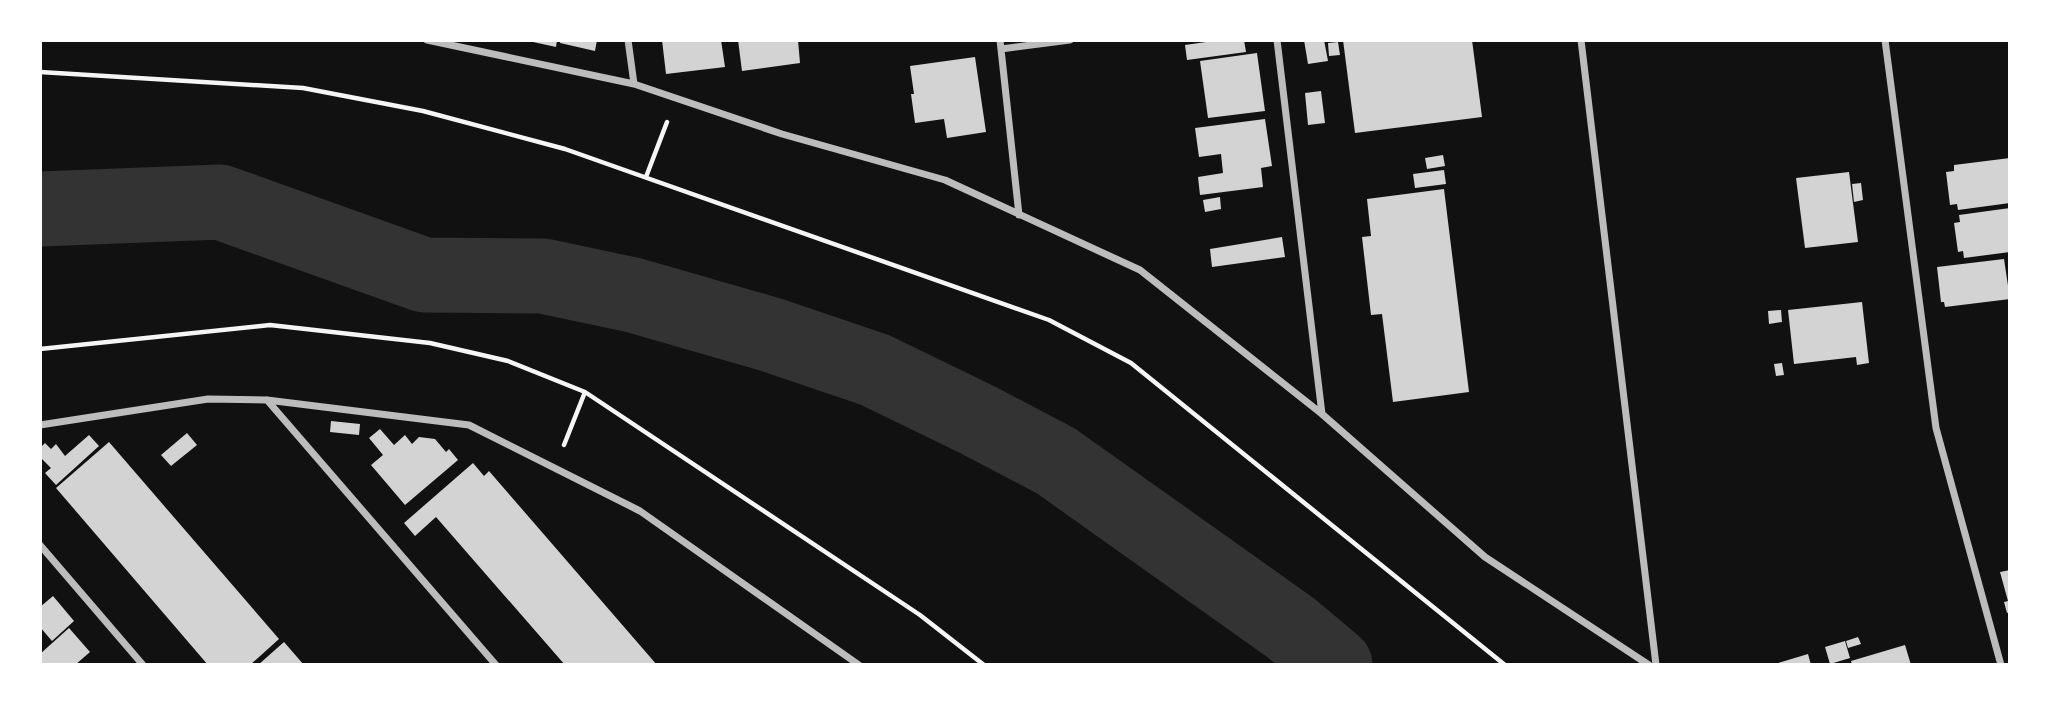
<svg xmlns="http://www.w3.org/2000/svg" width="2050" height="705" viewBox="0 0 2050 705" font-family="Karla,sans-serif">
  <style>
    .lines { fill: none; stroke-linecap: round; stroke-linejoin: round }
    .river { stroke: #333; stroke-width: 75 }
    .building { fill: #d3d3d3 }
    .path { stroke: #f5f5f5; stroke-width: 4.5 }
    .minor { stroke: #bcbcbc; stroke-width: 7 }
  </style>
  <rect width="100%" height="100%" fill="#111"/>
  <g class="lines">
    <path class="river" d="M40,209L220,202L424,275L543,276L633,295L772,335L875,370L978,420L1056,461L1291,628L1335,665"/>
  </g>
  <path class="building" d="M524,40H557L556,47Z
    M561,40H597L595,51L560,43Z
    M662,40H721L725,67L666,74Z
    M738,40H798L800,63L742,71Z
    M1220,40H1244L1246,52L1187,60L1185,45Z
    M1304,40H1324L1328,61L1308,64Z
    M1343,40H1472L1482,117L1355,133Z
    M1338,42L1340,55L1329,56L1328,43Z
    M1257,53L1265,111L1208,118L1200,61Z
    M975,57L986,132L947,138L944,119L915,123L911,94H914L910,66Z
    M1321,91L1325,123L1308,125L1305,93Z
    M1265,119L1272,166L1261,168L1263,187L1200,195L1198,177L1223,173L1221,154L1199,157L1195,128Z
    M1443,155L1445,166L1427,169L1425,158Z
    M2010,158V203L1958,210L1957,204L1950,205L1946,172L1954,171V165Z
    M1444,170L1446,184L1415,188L1413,174Z
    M1849,172L1858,242L1805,248L1796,178Z
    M1861,183L1863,200L1854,202L1852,184Z
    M1444,189L1469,392L1393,402L1382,314L1371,315L1362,237L1371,236L1367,199Z
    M1220,197L1221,209L1205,212L1203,200Z
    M2010,208V252L1964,258L1963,251L1958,252L1954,223L1960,222L1959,215Z
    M1282,237L1285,257L1212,267L1210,249Z
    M2004,259L2010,299L1945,307L1944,302H1941L1937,267Z
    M1862,302L1869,363L1857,365L1856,357L1794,364L1788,310Z
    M1781,310L1782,322L1769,324L1768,311Z
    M1782,363L1784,375L1776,376L1774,364Z
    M331,421L360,424L359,435L330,432Z
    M380,429L394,445L405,435L412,444L419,437L435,439L446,452L449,449L458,460L405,505L371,465L383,455L369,438Z
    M187,433L197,445L171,466L161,455Z
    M89,435L99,446L56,485L45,473L51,468L40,457V448L45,443L51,449L56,444L65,456Z
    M109,442L279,639L250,665H208L56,488Z
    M473,463L484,476L489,471L657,665H565L436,517L415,536L404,523Z
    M2010,570V612L2007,613L2004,602L2008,601L2000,572Z
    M53,596L74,621L52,641L40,627V607Z
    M69,628L90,652L75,665H40V654Z
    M1858,637L1861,644L1848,648L1846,641Z
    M1845,641L1850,658L1830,664L1825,647Z
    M284,642L304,665H258Z
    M1905,645L1911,665H1852L1851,661Z
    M1808,654L1811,665H1775V664Z"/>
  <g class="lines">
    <path class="path" d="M40,72L303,88L423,111L565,149L1049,320L1131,363L1505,665
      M646,177L667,122
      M40,349L270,325L430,343L508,361L585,392L920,615L984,665
      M564,445L585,392"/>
    <path class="minor" d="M427,40L634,84L782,134L945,180L1140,270L1322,414L1485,557L1649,665
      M628,40L634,84
      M1000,40L1019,215
      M1277,40L1322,414
      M1581,40L1656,665
      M1885,40L1936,428L2001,665
      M1001,49L1070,40
      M267,400L496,665
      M40,425L208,399L267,400L469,425L640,511L859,665
      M40,545L143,665"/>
  </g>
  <rect width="2050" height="705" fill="none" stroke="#ffffff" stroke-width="84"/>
</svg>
